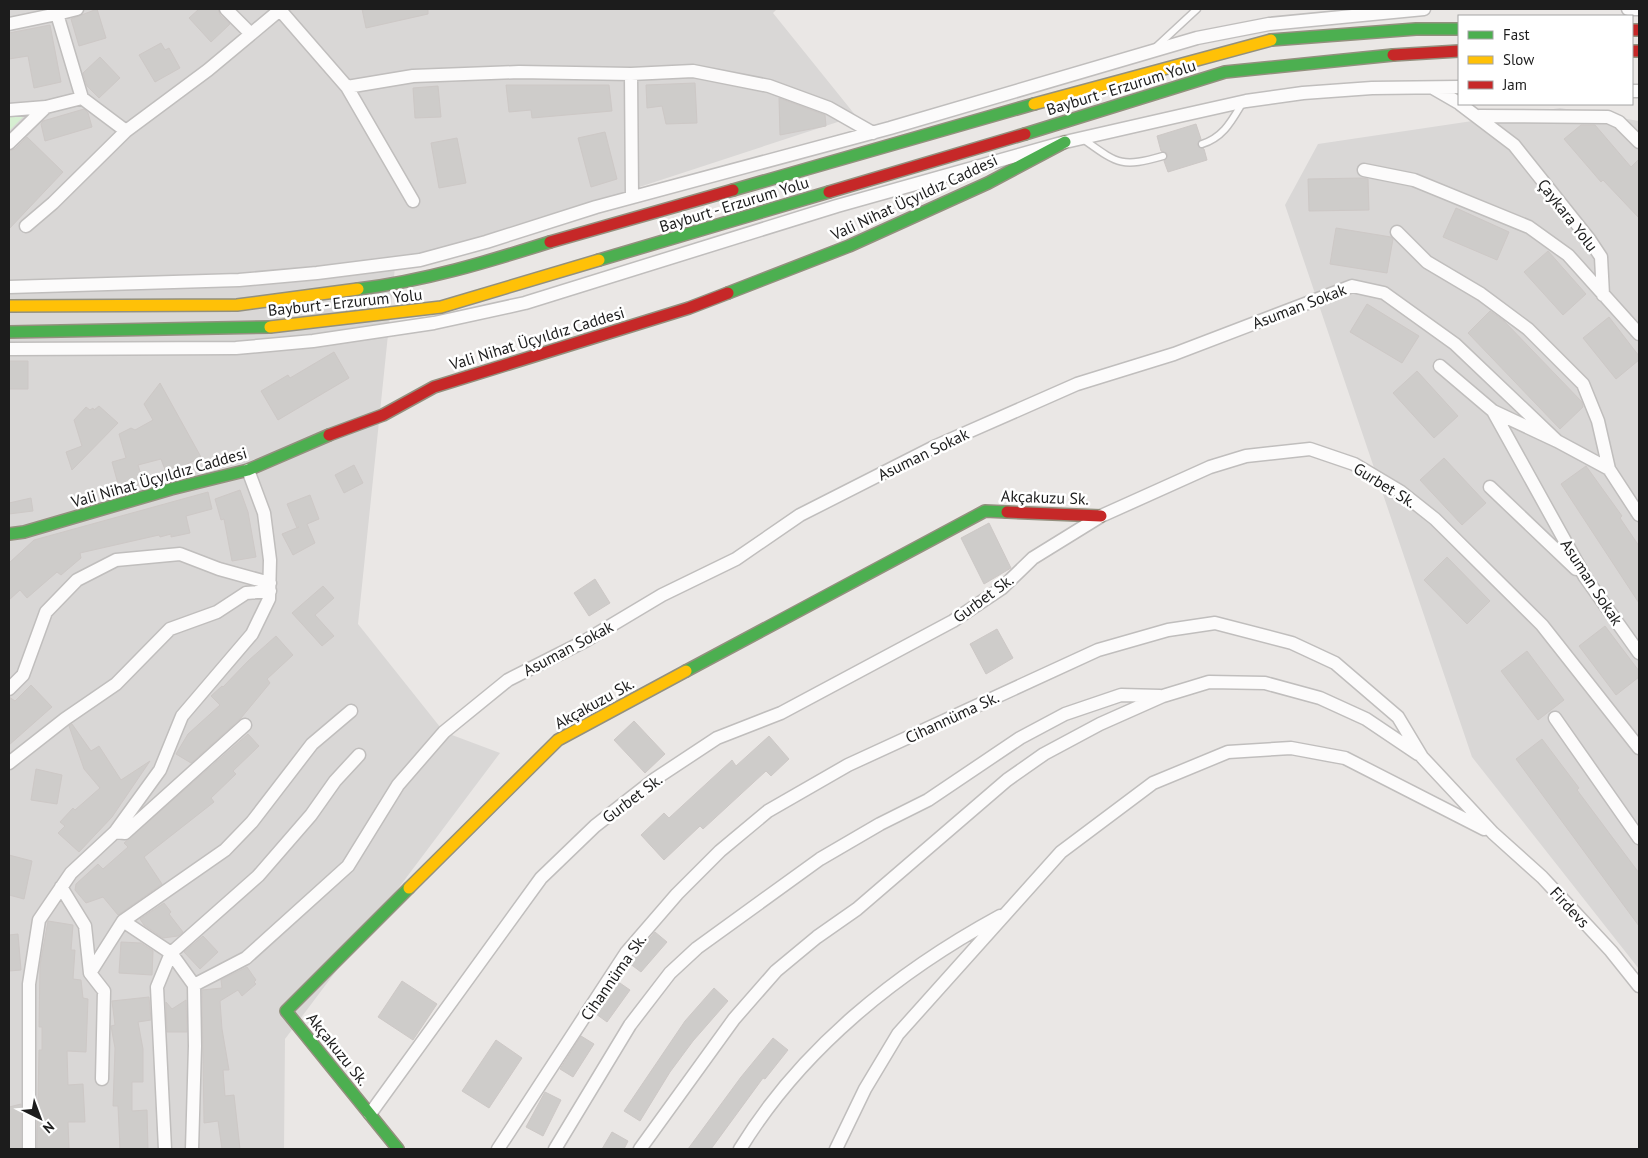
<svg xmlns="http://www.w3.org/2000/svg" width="1648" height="1158" viewBox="0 0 1648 1158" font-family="'PT Sans',sans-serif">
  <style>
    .residential { fill: #d9d7d6 }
    .park { fill: #d6efd1 }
    .building { fill: #ceccca; stroke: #cdc8c6 }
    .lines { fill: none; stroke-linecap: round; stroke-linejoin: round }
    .lane-casing { stroke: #c0bebd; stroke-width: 9 }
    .street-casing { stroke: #c0bebd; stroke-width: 15 }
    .fast-casing { stroke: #93907e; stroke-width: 14 }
    .slow-casing { stroke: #93907e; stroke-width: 14 }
    .jam-casing { stroke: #93907e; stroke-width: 14 }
    .lane { stroke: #fcfbfb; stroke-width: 6 }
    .street { stroke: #fcfbfb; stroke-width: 12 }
    .fast { stroke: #4caf50; stroke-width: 11 }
    .slow { stroke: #ffc107; stroke-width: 11 }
    .jam { stroke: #c62828; stroke-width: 11 }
    .labels { text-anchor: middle; stroke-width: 5; stroke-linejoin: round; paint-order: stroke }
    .street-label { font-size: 16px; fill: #1c1c1c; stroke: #fff }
  </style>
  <rect width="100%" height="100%" fill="#eae7e5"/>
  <path class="residential" d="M9,9H777L773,13L856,116L395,267L358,624L444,732L500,753L285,1039L284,1149H9Z
    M1560,108L1639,121V969L1472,757L1285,205L1318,144Z"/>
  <path class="park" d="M9,117H23L9,131Z"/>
  <path class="building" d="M97,9L106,38L79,46L71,19Z
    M199,9H218L220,15L230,24L211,42L189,18Z
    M362,9H428V14L366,28Z
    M50,25L61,82L34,88L28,56L9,59V33Z
    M161,43L165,50L169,48L180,68L155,82L139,55Z
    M100,57L120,78L99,98L87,86L83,73Z
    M695,83L697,123L666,124L662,106L647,108L646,85Z
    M506,85H609L612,111L532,118L531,110L509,112Z
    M438,86L441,117L415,118L413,88Z
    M779,98L825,115L826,126L780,135Z
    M84,109L88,113L92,127L45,141L41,124L43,121Z
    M1196,124L1201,139L1197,145L1204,149L1207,160L1168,172L1164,161L1168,154L1161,151L1157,136Z
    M1581,125H1595L1631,167L1639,159V218L1603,180L1601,182L1564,139Z
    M605,132L617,179L591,187L578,138Z
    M27,137L63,172L9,229V151L15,149Z
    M457,138L466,183L439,188L431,143Z
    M1362,178L1368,179L1369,210L1309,211L1308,179Z
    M1456,208L1509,232L1497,260L1443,237Z
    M1336,228L1391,237L1393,239L1387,273L1330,264Z
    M1548,251L1586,294L1563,315L1524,272Z
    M1367,304L1419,336L1402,363L1350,332Z
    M1490,311L1504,321L1582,402L1583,407L1560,429L1468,333Z
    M1609,317L1639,356V360L1616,379L1583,338Z
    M334,352L349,378L278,420L261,391L288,375L290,378Z
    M9,361H28V389H9Z
    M1417,371L1458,416L1434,438L1393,393Z
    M160,383L201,457L167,475L161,459L138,465L144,484L120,491L112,462L126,458L119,434L131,428L135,430L153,420L144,404Z
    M99,406L118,423L72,470L66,452L82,446L74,420L86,407L90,410L93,408L94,410Z
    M1444,458L1486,503L1462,525L1420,480Z
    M354,465L363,483L344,493L335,475Z
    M1586,466L1622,516L1620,518L1639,546V603L1561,484Z
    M240,490L248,512L256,557L232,561L224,519L221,520L215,499Z
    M208,492L212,509L186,516L190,533L171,537V534L160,537L159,535L80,553L81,558L61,575L57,572L27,598L20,590L9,600V563L34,540Z
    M310,495L319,519L307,524L315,543L293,555L282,534L299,527L297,528L287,504Z
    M31,498L33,511L9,514V503Z
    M989,523L1011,568L984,584L961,538Z
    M1447,557L1490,601L1467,624L1424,580Z
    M595,579L610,603L589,616L574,593Z
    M323,586L334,598L315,615L334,636L322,646L292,613Z
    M1605,626L1639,671V677L1616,695L1579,646Z
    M997,629L1013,658L986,674L970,644Z
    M276,636L293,655L267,679L270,683L241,718L191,763L176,754L188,734L220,705L211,696L222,686L223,687L248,661Z
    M1527,651L1564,700L1538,720L1501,671Z
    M31,685L52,707L9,745V697L15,701Z
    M634,721L665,754L645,773L614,740Z
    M72,724L91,751L99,746L121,780L150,761L112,817L79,852L58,833L65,826L60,822L73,808L75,810L100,788L84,769L69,726Z
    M248,734L259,746L233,771L236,774L211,798L214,802L144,857L162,884L118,915L103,897L86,903L75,890L76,884L98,864L103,869L128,847L124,843Z
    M769,736L789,759L771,776L766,771L703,829L700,826L664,860L641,835L664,813L669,818L732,760L736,766Z
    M1542,739L1579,788L1577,790L1639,873V926L1516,759Z
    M36,769L62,775L57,804L31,800Z
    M9,855L32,861L24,899L9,895Z
    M164,903L171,912L169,914L183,932L178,936L163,938L144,925L140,919Z
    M48,921L73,925L71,950H75L73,979L81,980L83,998L88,999L86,1052L67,1051L68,1085L83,1084L85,1122H68L69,1148L65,1149H37L39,1050H42V1027H39L40,965Z
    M655,932L667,942L641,972L629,963Z
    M18,934L21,970L9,971V935Z
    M203,936L218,952L200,969L184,952Z
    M121,942L141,943L153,951L152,975L119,973Z
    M247,967L256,980L254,982L256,984L242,996L238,990L220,1001L222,1029L229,1070H223L225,1096L234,1095L240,1149H222L218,1121L204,1123L202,990L222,988L221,980Z
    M402,981L437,1004L413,1040L378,1017Z
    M617,981L630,990L607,1022L596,1014Z
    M714,988L728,1001L693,1041L670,1072L640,1121L624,1111L685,1021Z
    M149,997L151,1020L138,1022L143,1049V1082H132V1111L147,1110L148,1149H120L118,1106H113L115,1048L111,1026L115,1025L112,1001Z
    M186,1000L187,1032H167L166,1002L172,1009Z
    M581,1036L594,1044L573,1077L560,1069Z
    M773,1038L788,1050L765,1079L763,1078L711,1149H688L741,1077Z
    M496,1040L522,1058L489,1108L462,1091Z
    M545,1092L561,1100L543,1136L526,1127Z
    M21,1104V1149H9V1107Z
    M612,1132L628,1141L624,1149H602Z"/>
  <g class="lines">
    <g class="lane-casing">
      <path id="lane" d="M1156,47L1197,9
        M1083,139C1118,164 1121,168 1163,156
        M1202,144C1224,137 1232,120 1243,102"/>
    </g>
    <g class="street-casing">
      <path id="street" d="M226,9L251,34
        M1628,9H1639
        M280,10L347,87L413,201
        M57,14L77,9
        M9,24L57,14L82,98
        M631,74L632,197
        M347,87L413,76L519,72L631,74L693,71L769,86L829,108L873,133
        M1433,88L1459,103
        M1632,91H1639
        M1460,104L1514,145L1589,239L1601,257L1603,295
        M9,110L46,107L82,98L126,131
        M1479,116L1608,117L1619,122L1639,142
        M9,143L46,107
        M1364,170L1414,180L1529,227L1568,255L1639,334
        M26,226L53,203L126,131L208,70L281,9
        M1397,232L1427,262L1481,294L1528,329L1583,384L1598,421L1609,469L1557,441
        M9,287L239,280L317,273L420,260L486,242L596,207L890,128L1197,38L1269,24L1424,9
        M9,349L236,348L313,341L434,323L525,303L837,206L1065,142L1179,116L1246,101L1303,93L1372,88L1459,87
        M1440,366L1493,411
        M1609,469L1639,515
        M1490,487L1576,569
        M9,689L23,675L46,612L77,580L116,560L180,554L219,569L270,583
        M1555,718L1639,838
        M9,763L65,719L116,684L170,629L217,612L246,593L270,591
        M115,832L125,833L245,725
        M61,887L85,926L90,973L104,991L102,1079
        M123,921L225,850L252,822L312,744L351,711
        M90,973L123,921L171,953L194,985L246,958L348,866L398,785L444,732L508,680L585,641L662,595L736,559L800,515L936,446L1077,384L1174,354L1352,286L1384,293L1455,344L1557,441L1493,411L1585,577L1639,653
        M370,1114L541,878L595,826L655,779L717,738L781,713L953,621L1002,588L1033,558L1101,516L1210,467L1246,456L1310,449L1354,464L1401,492L1435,519L1542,625L1639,748
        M29,1149V984L39,920L71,873L115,832L160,770L182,716L252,634L269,599L270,560L264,513L248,470
        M165,1149L157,987L171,953L258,876L311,815L335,781L359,755
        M192,1149L195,1046L194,985
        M498,1149L626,953L677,894L720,851L768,811L848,765L1098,650L1168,630L1215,623L1292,643L1335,663L1398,717L1422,757L1493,833L1542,877L1611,951L1639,986
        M555,1149L630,1025L670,973L697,948L820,859L880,824L928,800L1020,738L1065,714L1121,695L1160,696
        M640,1149L734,1019L776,971L817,937L857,909L1007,780L1044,754L1100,724L1163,696L1209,682L1265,683L1320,698L1366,719L1418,754
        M740,1149C801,1049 897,972 1000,916
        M836,1149L865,1089L898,1034L1061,852L1153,783L1228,752L1291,748L1345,758L1484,829"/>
    </g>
    <g class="fast-casing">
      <path id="fast" d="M1271,40L1416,29H1459
        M1025,134L1225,72L1393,55
        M733,190L1034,104
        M599,260L829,192
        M358,289C424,281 487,262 550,242
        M728,293L849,246L988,183L1065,142
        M9,332L270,327
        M9,534L24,532L171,489L248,470L329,435
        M686,671L985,511L1007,512
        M398,1149L286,1011L409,888"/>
    </g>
    <g class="slow-casing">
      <path id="slow" d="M1034,104L1271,40
        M9,306L237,305L358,289
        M270,327L441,307L599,260
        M409,888L558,740L686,671"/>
    </g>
    <g class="jam-casing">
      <path id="jam" d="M1632,30H1639
        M1632,51H1639
        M1393,55L1459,51
        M829,192L1025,134
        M550,242L733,190
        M329,435L383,415L434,387L689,308L728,293
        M1007,512L1101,516"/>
    </g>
    <use href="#lane" class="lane"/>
    <use href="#street" class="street"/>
    <use href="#fast" class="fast"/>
    <use href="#slow" class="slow"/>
    <use href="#jam" class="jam"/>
  </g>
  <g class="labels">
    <g class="street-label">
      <text transform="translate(1121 87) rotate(-17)" y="6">Bayburt - Erzurum Yolu</text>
      <text transform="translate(914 197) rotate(-25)" y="6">Vali Nihat Üçyıldız Caddesi</text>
      <text transform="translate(734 204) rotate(-17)" y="6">Bayburt - Erzurum Yolu</text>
      <text transform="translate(1568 215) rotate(52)" y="6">Çaykara Yolu</text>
      <text transform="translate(345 302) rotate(-6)" y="6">Bayburt - Erzurum Yolu</text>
      <text transform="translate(1299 306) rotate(-21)" y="6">Asuman Sokak</text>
      <text transform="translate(537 338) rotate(-17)" y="6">Vali Nihat Üçyıldız Caddesi</text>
      <text transform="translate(923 454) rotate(-26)" y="6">Asuman Sokak</text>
      <text transform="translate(159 477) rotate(-16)" y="6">Vali Nihat Üçyıldız Caddesi</text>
      <text transform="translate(1385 485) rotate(32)" y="6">Gurbet Sk.</text>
      <text transform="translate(1045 497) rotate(2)" y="6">Akçakuzu Sk.</text>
      <text transform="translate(1592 582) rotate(57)" y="6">Asuman Sokak</text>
      <text transform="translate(983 598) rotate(-36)" y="6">Gurbet Sk.</text>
      <text transform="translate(568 648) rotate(-28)" y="6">Asuman Sokak</text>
      <text transform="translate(594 703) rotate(-29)" y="6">Akçakuzu Sk.</text>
      <text transform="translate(952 717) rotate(-25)" y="6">Cihannüma Sk.</text>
      <text transform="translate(632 798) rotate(-37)" y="6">Gurbet Sk.</text>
      <text transform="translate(1570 907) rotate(47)" y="6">Firdevs</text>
      <text transform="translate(613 977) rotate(-55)" y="6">Cihannüma Sk.</text>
      <text transform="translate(338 1049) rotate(51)" y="6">Akçakuzu Sk.</text>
    </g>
  </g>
  <rect width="1648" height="1158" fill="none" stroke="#1c1c1c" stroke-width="20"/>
  <rect x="1458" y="15" width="175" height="90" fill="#ffffff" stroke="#a4a4a4"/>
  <rect x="1468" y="31" width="25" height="8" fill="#4caf50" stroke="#a4a4a4"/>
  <text x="1503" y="40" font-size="15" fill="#1c1c1c">Fast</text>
  <rect x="1468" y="56" width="25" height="8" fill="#ffc107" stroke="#a4a4a4"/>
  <text x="1503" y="65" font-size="15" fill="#1c1c1c">Slow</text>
  <rect x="1468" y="81" width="25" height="8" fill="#c62828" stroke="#a4a4a4"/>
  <text x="1503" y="90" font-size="15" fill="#1c1c1c">Jam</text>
  <g transform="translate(40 1118) rotate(138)" stroke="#ffffff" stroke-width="4" paint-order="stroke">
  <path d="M0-4L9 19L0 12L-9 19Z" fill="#1c1c1c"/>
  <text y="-8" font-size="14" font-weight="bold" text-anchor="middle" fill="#1c1c1c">N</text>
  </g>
</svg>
